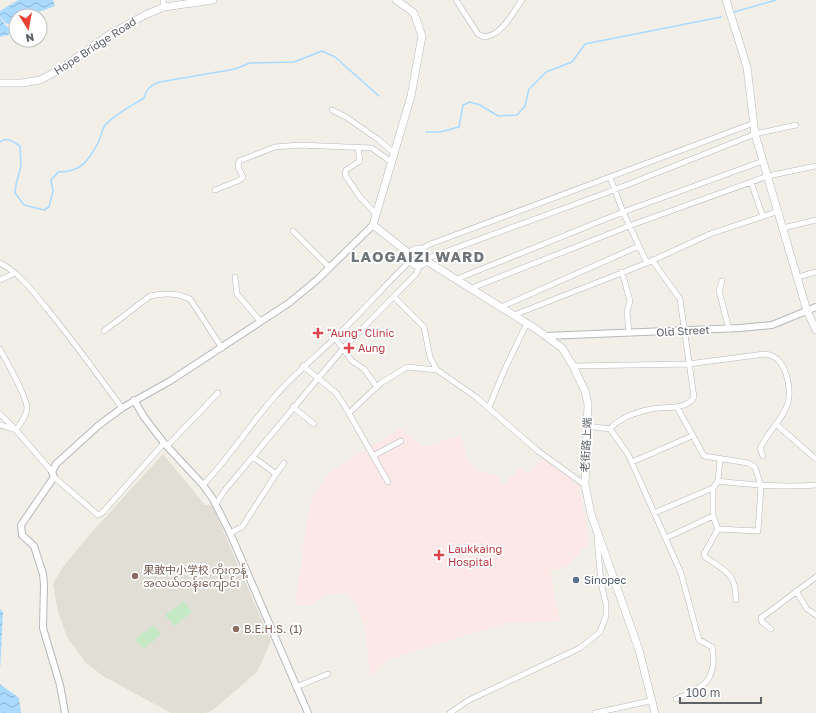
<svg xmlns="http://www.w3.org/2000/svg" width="816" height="713" viewBox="0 0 816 713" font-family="'Golos Text','Noto Sans SC','Noto Sans Myanmar',sans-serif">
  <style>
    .education { fill: #e1ded6 }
    .medical { fill: #fce8e6 }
    .pitch { fill: #c5e8c5 }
    .water { fill: url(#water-waves) }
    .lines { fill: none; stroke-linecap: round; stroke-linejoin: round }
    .stream { stroke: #aadaff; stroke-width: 1.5 }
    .minor-casing { stroke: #b5b8bc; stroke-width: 6 }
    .tertiary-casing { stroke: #b5b8bc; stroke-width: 8 }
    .secondary-casing { stroke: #b6babf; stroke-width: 8 }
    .minor { stroke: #fff; stroke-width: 5 }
    .tertiary { stroke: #fff; stroke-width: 6 }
    .secondary { stroke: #fff; stroke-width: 7 }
    .health-dot { fill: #e0444e; stroke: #fff; stroke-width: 1.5 }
    .education-dot { fill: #8d6e63; stroke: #fff; stroke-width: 1.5 }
    .service-dot { fill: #5c6f8a; stroke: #fff; stroke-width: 1.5 }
    .labels { text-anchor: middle; stroke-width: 3.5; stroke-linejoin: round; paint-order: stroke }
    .street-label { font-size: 11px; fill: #5f6368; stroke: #fff }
    .health-label { font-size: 11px; fill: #be3a42; stroke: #fff; text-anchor: start }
    .education-label { font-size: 11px; fill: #785e54; stroke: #fff; text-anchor: start }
    .service-label { font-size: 11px; fill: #4e5e75; stroke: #fff; text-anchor: start }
    .district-label { font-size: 15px; font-weight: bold; letter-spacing: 1px; fill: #70757a; stroke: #fff }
  </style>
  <defs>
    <pattern id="water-waves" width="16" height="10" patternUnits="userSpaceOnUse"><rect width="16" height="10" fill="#aadaff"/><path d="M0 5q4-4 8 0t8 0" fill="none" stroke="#8eb4d2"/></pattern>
  </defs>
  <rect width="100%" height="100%" fill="#f1efe8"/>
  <path class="education" d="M163,454L205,505H212L271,641L257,672L213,710L206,713H171L103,676L85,662L67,637L58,612L53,584L62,568L90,534Z"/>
  <path class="medical" d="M400,429L424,447L461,435L468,461L477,471L496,475L503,485L520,467L528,475L543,457L579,486L589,543L566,567L550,571L560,621L506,623L390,659L370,675L365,627L355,603L345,592L326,596L310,605H295L309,508L315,491L331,471Z"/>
  <path class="pitch" d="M184,601L192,612L174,626L165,615Z
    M154,625L161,635L143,649L135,639Z"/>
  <path class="water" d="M18,0H53L55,6L36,13L34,16H16V26L5,23L0,16V11Z
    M0,17L5,25L13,30L8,35L0,37Z
    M0,609L3,612L0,670Z
    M0,684L19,698L21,713H0Z"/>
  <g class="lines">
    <path class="stream" d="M734,12L776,0
      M426,132H440L459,127L463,105L470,102L480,105L498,116L517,115L525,106L529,89L546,72L572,62L585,44L721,17
      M0,142C7,136 14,142 20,146L21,166L16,184L15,193L24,205L44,210L49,207L53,191L51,180L58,172C81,172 88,162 99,141C101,136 102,129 106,124C117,113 131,106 144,98C146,89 151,85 160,82L235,69L250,63L294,62L322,51L335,57L379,96"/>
    <g class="minor-casing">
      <path id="minor" d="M163,0L164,7
        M456,0L478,34L484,37C503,35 512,13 522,0
        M332,110L346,117L379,140L394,153
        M358,148L360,161L346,170L345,175L360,197L376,214
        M610,177L623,212L647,263
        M751,182L763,217
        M215,190L240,180L243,177L238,167L239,161L275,147L299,145L372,148L391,162
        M783,228L816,220
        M293,231L330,268
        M420,250L428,245L754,123
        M426,259L614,190L755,134L796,125
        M0,263C20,273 34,293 48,310C74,342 98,375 122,408
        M622,272L630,301L627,312L629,333
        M235,277L237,294L261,322
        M798,277L816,272
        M457,279L623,212L763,161
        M0,280L15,273
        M722,281L719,291L729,329
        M472,288L629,226L768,176L816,166
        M394,297L424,327L430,357L437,370
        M501,307L639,246
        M514,315L647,263L710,234L779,211
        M104,331L150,296C163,293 178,293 190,299L222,348
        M335,338L352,361L364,369L377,387
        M0,349C6,361 27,396 27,408C27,416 20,424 16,430L52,472
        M303,366L335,392L343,403L388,482
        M573,366L688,364L765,354C777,356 782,362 786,374C798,412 774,419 760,449L763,456
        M293,407L314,424
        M489,407L504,371L527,323
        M677,407L704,456L748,463L755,467L761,486L758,531L718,529
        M349,413L381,383L407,367L437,370L476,397L538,451L585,485
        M0,414L16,430L0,425
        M777,425L816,459
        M587,426L610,429C619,418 637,412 651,409C664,406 686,411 694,397L680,299L652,260
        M610,429L628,454L681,573L699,640L712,647C718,679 704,688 676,699
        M167,446L218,393
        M373,456L401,441
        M253,457L276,474
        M632,462L692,436
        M54,477L98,515L102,513L164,443
        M718,481C751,485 783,488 816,485
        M203,485C230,457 250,424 276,395C294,375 315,357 335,338C361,313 385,285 411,260
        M216,504L225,490L346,345L416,274L420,265
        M654,513L713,488
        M718,529L704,554L705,557C725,571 736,573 736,600
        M718,529L713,516V488L718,481L720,459
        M230,533L242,527L276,474L284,463
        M666,538L713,516
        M796,591L807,609L816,615
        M771,629L762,622L761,618L816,577
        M296,687L328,674
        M450,713L469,700L580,648L600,632L606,616V604L601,583L597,538
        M595,713L650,701"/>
    </g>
    <g class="tertiary-casing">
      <path id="tertiary" d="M546,336L740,328L772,325L816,307
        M134,400L144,417L164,443L203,485L213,499L230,533L308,713
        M65,713L60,685L43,628L44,585L43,574L34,546L22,535L21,525L54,477L52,472L56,464L99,425L122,408L170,381L289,303L318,279L373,225"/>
    </g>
    <g class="secondary-casing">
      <path id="secondary" d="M396,0L414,13L422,36L411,96L373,225L411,255
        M726,0L747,67L755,134L807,311L816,330
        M0,83H22L40,80L59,70L110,34L145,15L164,7L213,0
        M410 257a8 8 0 1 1 16 0a8 8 0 1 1-16 0Z
        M425,260L536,329L562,348L573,366L585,391L588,404L585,485L591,514L639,650L655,713"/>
    </g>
    <use href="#minor" class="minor"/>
    <use href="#tertiary" class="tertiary"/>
    <use href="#secondary" class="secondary"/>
  </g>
  <g class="health-dot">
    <path d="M316 327h4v4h4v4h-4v4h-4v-4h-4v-4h4z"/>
    <path d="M347 342h4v4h4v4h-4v4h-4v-4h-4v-4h4z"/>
    <path d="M437 549h4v4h4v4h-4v4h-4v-4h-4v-4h4z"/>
  </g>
  <g class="education-dot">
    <circle cx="135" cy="576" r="4"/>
    <circle cx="236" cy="629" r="4"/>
  </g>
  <circle class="service-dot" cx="576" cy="580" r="4"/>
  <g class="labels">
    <g class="street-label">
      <text transform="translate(95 46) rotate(-33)" y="4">Hope Bridge Road</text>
      <text transform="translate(683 331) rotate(-3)" y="4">Old Street</text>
      <text transform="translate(586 445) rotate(-87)" y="4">老街路上端</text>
    </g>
    <g class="health-label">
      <text x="327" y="337">"Aung" Clinic</text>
      <text x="358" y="352">Aung</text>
      <text x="448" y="553">Laukkaing<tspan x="448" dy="13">Hospital</tspan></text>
    </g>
    <g class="education-label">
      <text x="143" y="574">果敢中小学校 ကိုးကန့်<tspan x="143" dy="13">အလယ်တန်းကျောင်း</tspan></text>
      <text x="244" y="633">B.E.H.S. (1)</text>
    </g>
    <g class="service-label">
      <text x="584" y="584">Sinopec</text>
    </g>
    <g class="district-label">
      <text x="418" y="262">LAOGAIZI WARD</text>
    </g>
  </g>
  <g transform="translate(28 28) rotate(169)"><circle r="19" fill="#ffffff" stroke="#bfc1c3"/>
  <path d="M0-3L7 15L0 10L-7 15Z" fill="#ea4335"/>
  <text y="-6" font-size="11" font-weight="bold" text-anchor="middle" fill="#5f6368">N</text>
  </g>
  <path d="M680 697v6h81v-6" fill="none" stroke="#5f6368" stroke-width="2"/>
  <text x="686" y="697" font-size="12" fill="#5f6368" stroke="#ffffff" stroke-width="3" paint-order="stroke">100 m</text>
</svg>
